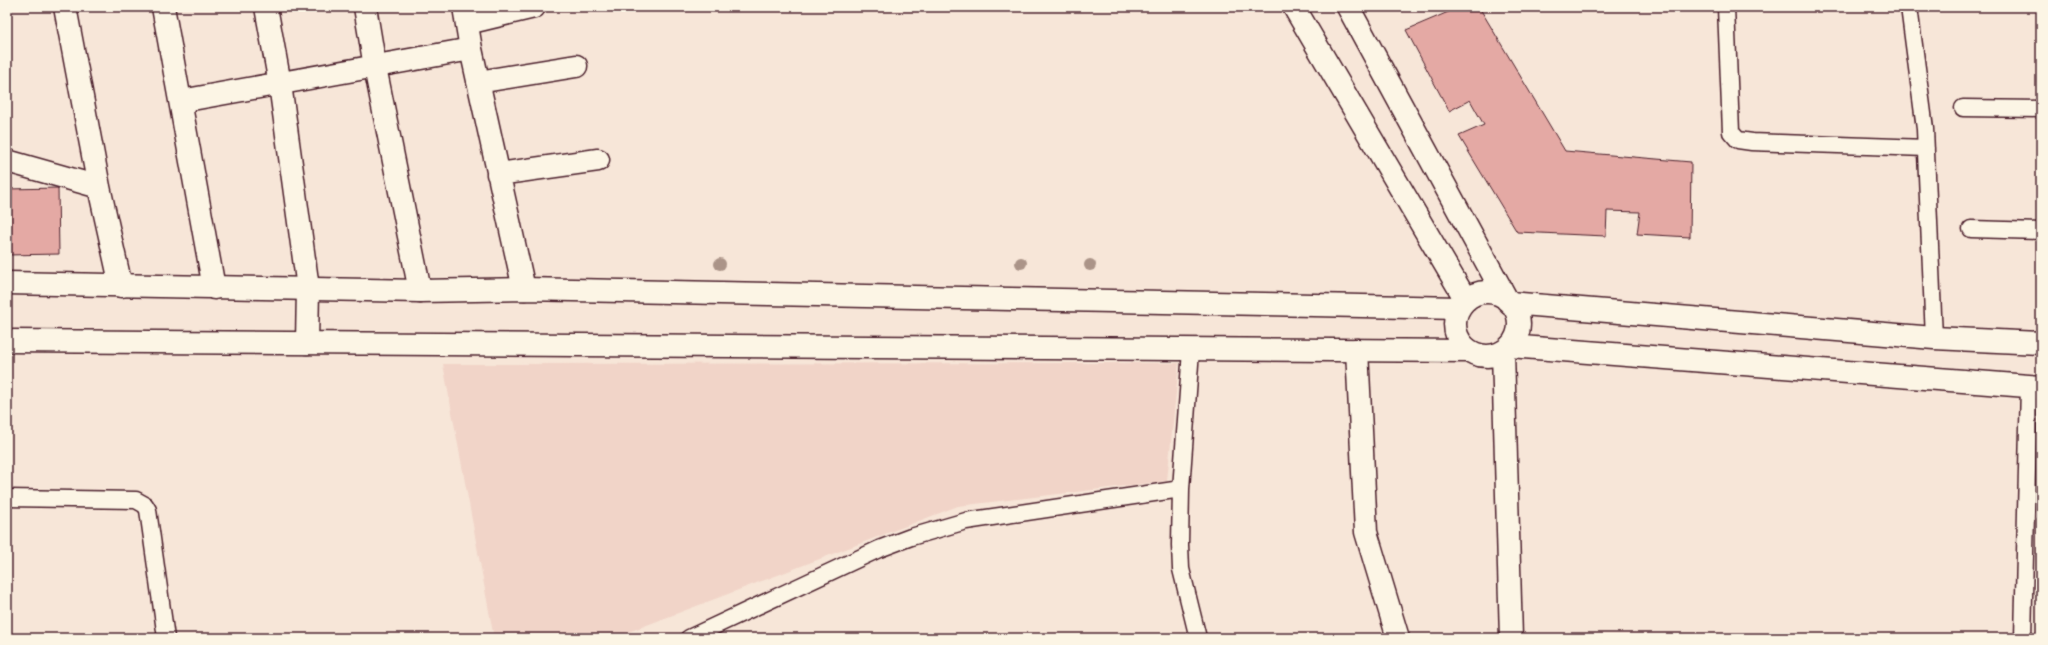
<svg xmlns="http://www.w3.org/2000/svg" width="2048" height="645" viewBox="0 0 2048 645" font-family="Dekko,sans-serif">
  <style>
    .built { fill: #f1d4c8 }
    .building { fill: #e4a9a4; stroke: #4a1f2b }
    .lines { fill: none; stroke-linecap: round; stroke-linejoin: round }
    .service-casing { stroke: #4a1f2b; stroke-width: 19 }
    .minor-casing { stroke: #4a1f2b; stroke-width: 25 }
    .tertiary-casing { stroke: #4a1f2b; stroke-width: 25 }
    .service { stroke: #fcf5e5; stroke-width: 16 }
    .minor { stroke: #fcf5e5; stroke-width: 22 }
    .tertiary { stroke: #fcf5e5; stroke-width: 22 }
    .tree { fill: #ab9488 }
  </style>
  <rect width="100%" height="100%" fill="#f7e6d8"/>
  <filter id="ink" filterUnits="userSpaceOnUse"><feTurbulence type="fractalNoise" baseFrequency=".025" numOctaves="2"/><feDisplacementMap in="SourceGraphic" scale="8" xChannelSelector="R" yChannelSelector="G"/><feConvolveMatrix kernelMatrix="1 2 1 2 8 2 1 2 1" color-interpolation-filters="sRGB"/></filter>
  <g filter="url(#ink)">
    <path class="built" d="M1179,363L1167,481L958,506L613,638H494L443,364Z"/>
    <path class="building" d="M1460,7H1479L1565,151L1691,162L1690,237L1637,234L1640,212L1607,211L1606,236L1517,232L1459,136L1484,125L1470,100L1449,111L1406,30Z
      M58,188L59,254L7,255V189Z"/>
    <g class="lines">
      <g class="service-casing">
        <path id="service" d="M1726,7L1731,132L1738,140L1752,142L1926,148
          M1909,7L1925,129L1934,338
          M1963,108L2041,109
          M1971,229L2041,231
          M1191,350L1181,489L1180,545L1181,569L1198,638
          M7,498L136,500L145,505L148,510L166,638
          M689,638L879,549L911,537L966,521L1181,489
          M2023,638L2029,386"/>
      </g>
      <g class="minor-casing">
        <path id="minor" d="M65,7L99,187L121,286
          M163,7L214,288
          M266,7L280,84L308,288L307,343
          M365,7L375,67L420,291
          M464,7L471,49L524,289
          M467,23L534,7
          M478,82L576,66
          M181,101L471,49
          M7,161L99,187
          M498,174L598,160
          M1357,350L1366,532L1398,638
          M1503,352L1511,638"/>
      </g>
      <g class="tertiary-casing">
        <path id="tertiary" d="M1294,7L1466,300
          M1348,7L1507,300
          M7,283L420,291L524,289L1459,308
          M1455 324a32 32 0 1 1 64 0a32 32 0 1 1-64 0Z
          M1510,303L1934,338L2041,343
          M7,341L1469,351
          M1510,346L2041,387"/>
      </g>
      <use href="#service" class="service"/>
      <use href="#minor" class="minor"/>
      <use href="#tertiary" class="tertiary"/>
    </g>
    <g class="tree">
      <circle cx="1021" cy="263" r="6"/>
      <circle cx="720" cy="264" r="6"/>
      <circle cx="1090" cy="265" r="6"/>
    </g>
  </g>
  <rect width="2048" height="645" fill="none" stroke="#fcf5e5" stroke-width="24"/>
  <rect x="12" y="12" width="2024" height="621" fill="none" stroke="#4a1f2b" stroke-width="1.5" filter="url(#ink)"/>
</svg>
